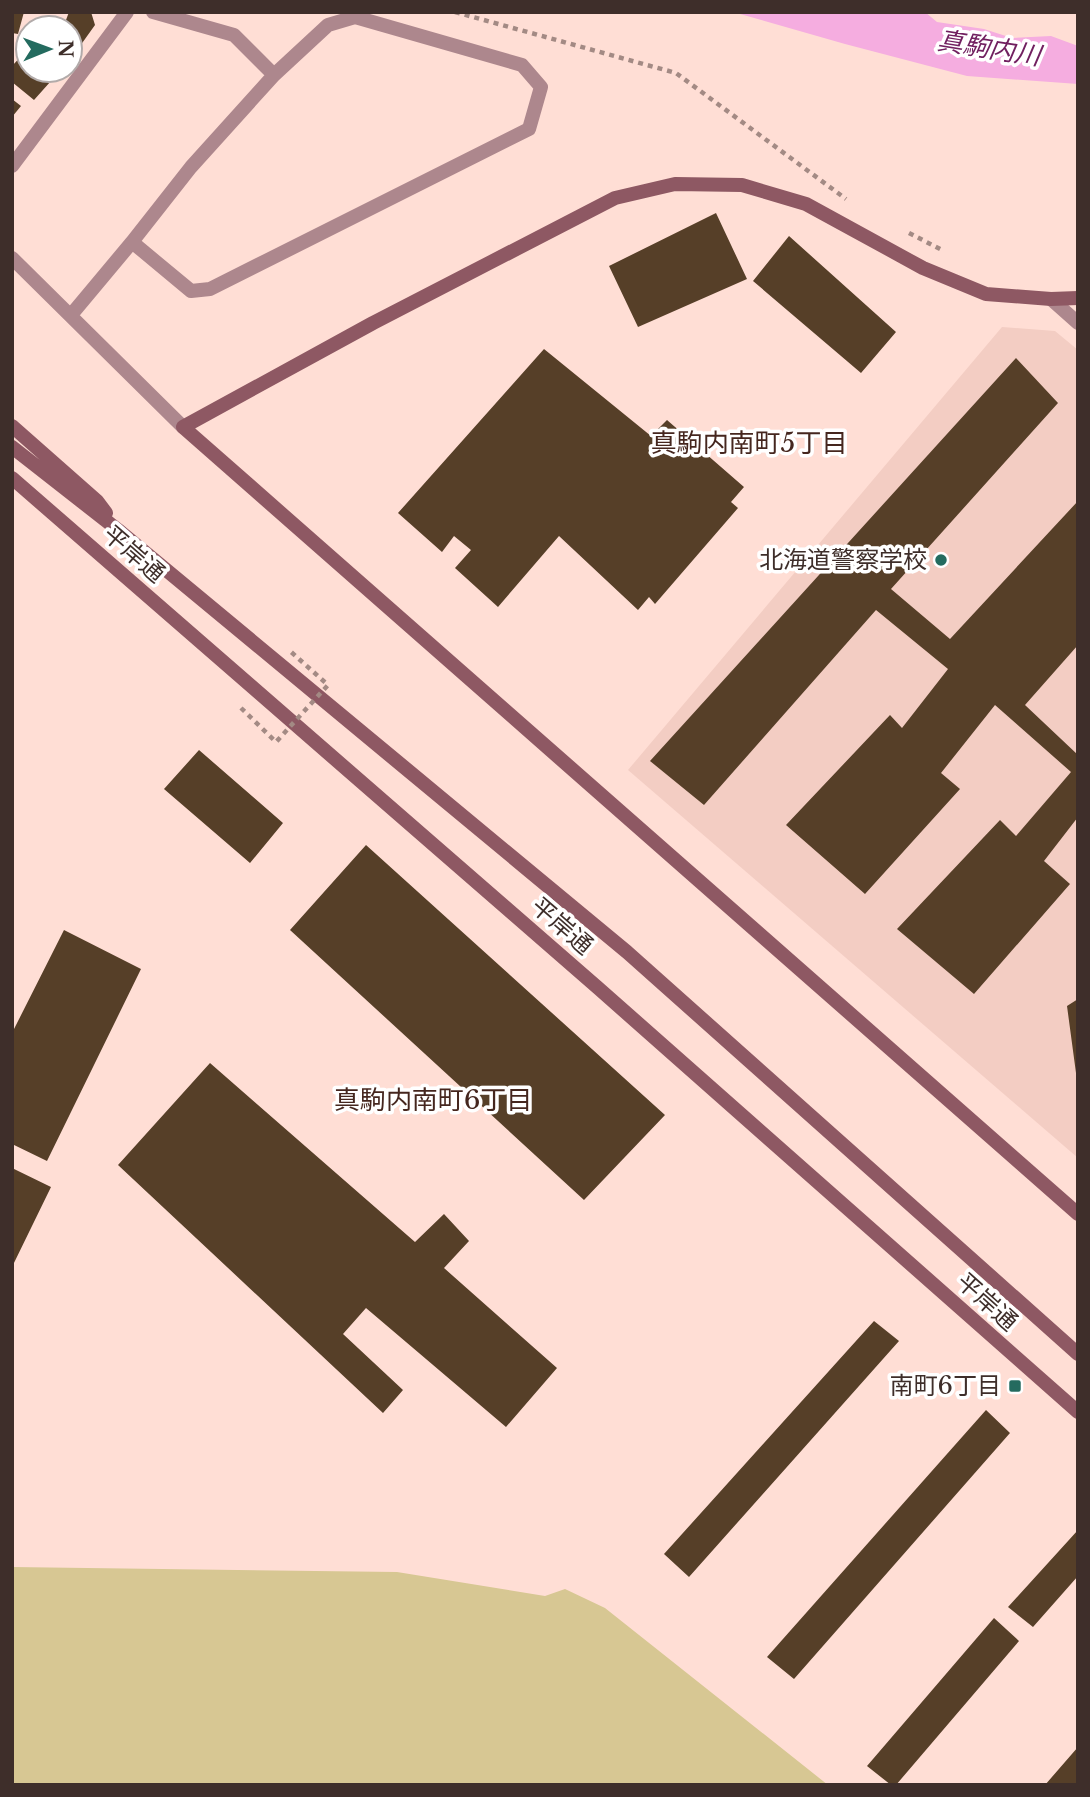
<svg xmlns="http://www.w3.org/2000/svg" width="1090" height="1797" viewBox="0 0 1090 1797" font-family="'Libre Baskerville','Noto Sans JP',serif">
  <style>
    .built { fill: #f3cdc3 }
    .green { fill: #d7c793 }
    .water { fill: #f5ade0 }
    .building { fill: #563f28 }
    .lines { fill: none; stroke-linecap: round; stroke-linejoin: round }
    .path { stroke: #a38a84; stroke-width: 4.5; stroke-dasharray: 5 5; stroke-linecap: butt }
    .lane { stroke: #ad878d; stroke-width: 14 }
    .street { stroke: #ad878d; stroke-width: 14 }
    .secondary { stroke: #8e5863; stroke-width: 14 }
    .path-bridge { stroke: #a38a84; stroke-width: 4.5; stroke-dasharray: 5 5; stroke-linecap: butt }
    .poi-dot { fill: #246b5f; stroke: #fff; stroke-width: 2.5 }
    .labels { text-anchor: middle; stroke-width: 7; stroke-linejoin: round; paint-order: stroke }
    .street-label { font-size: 24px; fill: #3e2e2a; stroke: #fff }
    .poi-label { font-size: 24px; fill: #3e2e2a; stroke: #fff; text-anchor: end }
    .water-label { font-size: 26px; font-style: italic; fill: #712060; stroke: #fff }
    .neighbourhood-label { font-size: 26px; fill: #45261e; stroke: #fff }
  </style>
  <rect width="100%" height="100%" fill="#ffded5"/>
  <path class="built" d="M1002,327L1055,331L1078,350V1158L628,770Z"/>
  <path class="green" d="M12,1567L397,1572L545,1596L565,1589L605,1608L828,1785H12Z"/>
  <path class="water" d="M733,12H925L937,22L984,29L1012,38L1051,36L1078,46V84L967,76L845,44Z"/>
  <path class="building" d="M12,12H24L18,34L12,33Z
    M69,12H91L95,25L75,53L70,51V28H63Z
    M26,51L28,52V70H56L59,72L34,100L12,82V66Z
    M12,99L21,106L12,117Z
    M716,213L747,279L638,327L609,266Z
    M789,236L896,332L861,373L753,281Z
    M544,349L651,436L667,420L744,487L731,502L738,508L655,604L649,597L638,610L559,536L498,607L455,568L471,550L454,536L442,552L398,513Z
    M1016,358L1058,403L891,589L950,639L1078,501V645L1025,705L1078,755V817L1044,861L1070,884L974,994L897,929L1000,820L1016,836L1071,772L995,705L941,773L960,789L865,894L786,825L890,715L902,728L948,669L876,610L704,805L650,761Z
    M199,750L283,823L250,863L164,789Z
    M366,845L665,1115L584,1200L290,930Z
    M64,930L141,969L47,1161L12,1144V1033Z
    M1078,999V1073H1076L1067,1006Z
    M210,1063L415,1242L444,1214L469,1241L444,1268L557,1368L506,1427L366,1308L343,1334L403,1390L383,1413L118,1165Z
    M12,1168L51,1187L12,1267Z
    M874,1321L899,1341L689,1577L664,1554Z
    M986,1410L1010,1433L794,1679L767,1657Z
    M1078,1530V1576L1033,1627L1008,1607Z
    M994,1618L1019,1641L896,1785H891L867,1766Z
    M1078,1747V1785H1045Z"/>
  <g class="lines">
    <path class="path" d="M455,12L676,73L846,199
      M909,233L942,250"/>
    <path class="lane" d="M1051,299L1078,323"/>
    <path class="street" d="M153,12L234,35L274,75
      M12,166L127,12
      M12,258L183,427
      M71,315L132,242L191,167L274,75L328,25L355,17L522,65L541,87L529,129L210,289L191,291L132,242"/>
    <path class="secondary" d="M1078,298L1051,299L986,294L923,268L806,204L742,185L675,184L615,198L373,323L183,427L1078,1214
      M12,426L97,501L106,513
      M12,447L118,530L627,952L1078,1354
      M12,478L597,987L1078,1412"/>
    <path class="path-bridge" d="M241,708L276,742L328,685L290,651"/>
  </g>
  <g class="poi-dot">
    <circle cx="941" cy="560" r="7"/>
    <rect x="1008" y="1379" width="14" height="14" rx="3.5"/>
  </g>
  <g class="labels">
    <g class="street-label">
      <text transform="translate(134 554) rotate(41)" y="8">平岸通</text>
      <text transform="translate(562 926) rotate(41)" y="8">平岸通</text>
      <text transform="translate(987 1302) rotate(42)" y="8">平岸通</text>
    </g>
    <g class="poi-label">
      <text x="927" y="568">北海道警察学校</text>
      <text x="1001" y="1394">南町6丁目</text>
    </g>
    <g class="water-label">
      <text transform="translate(989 48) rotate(9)" y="9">真駒内川</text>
    </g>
    <g class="neighbourhood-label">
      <text x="749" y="452">真駒内南町5丁目</text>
      <text x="433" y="1109">真駒内南町6丁目</text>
    </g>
  </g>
  <rect width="1090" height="1797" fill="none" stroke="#3e2e2a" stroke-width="28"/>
  <g transform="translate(49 49) rotate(89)"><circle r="33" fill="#ffffff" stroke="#b2abaa" stroke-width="2"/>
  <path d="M0-5L12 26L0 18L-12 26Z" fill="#246b5f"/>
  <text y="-10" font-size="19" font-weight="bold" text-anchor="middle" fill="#3e2e2a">N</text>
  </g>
</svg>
